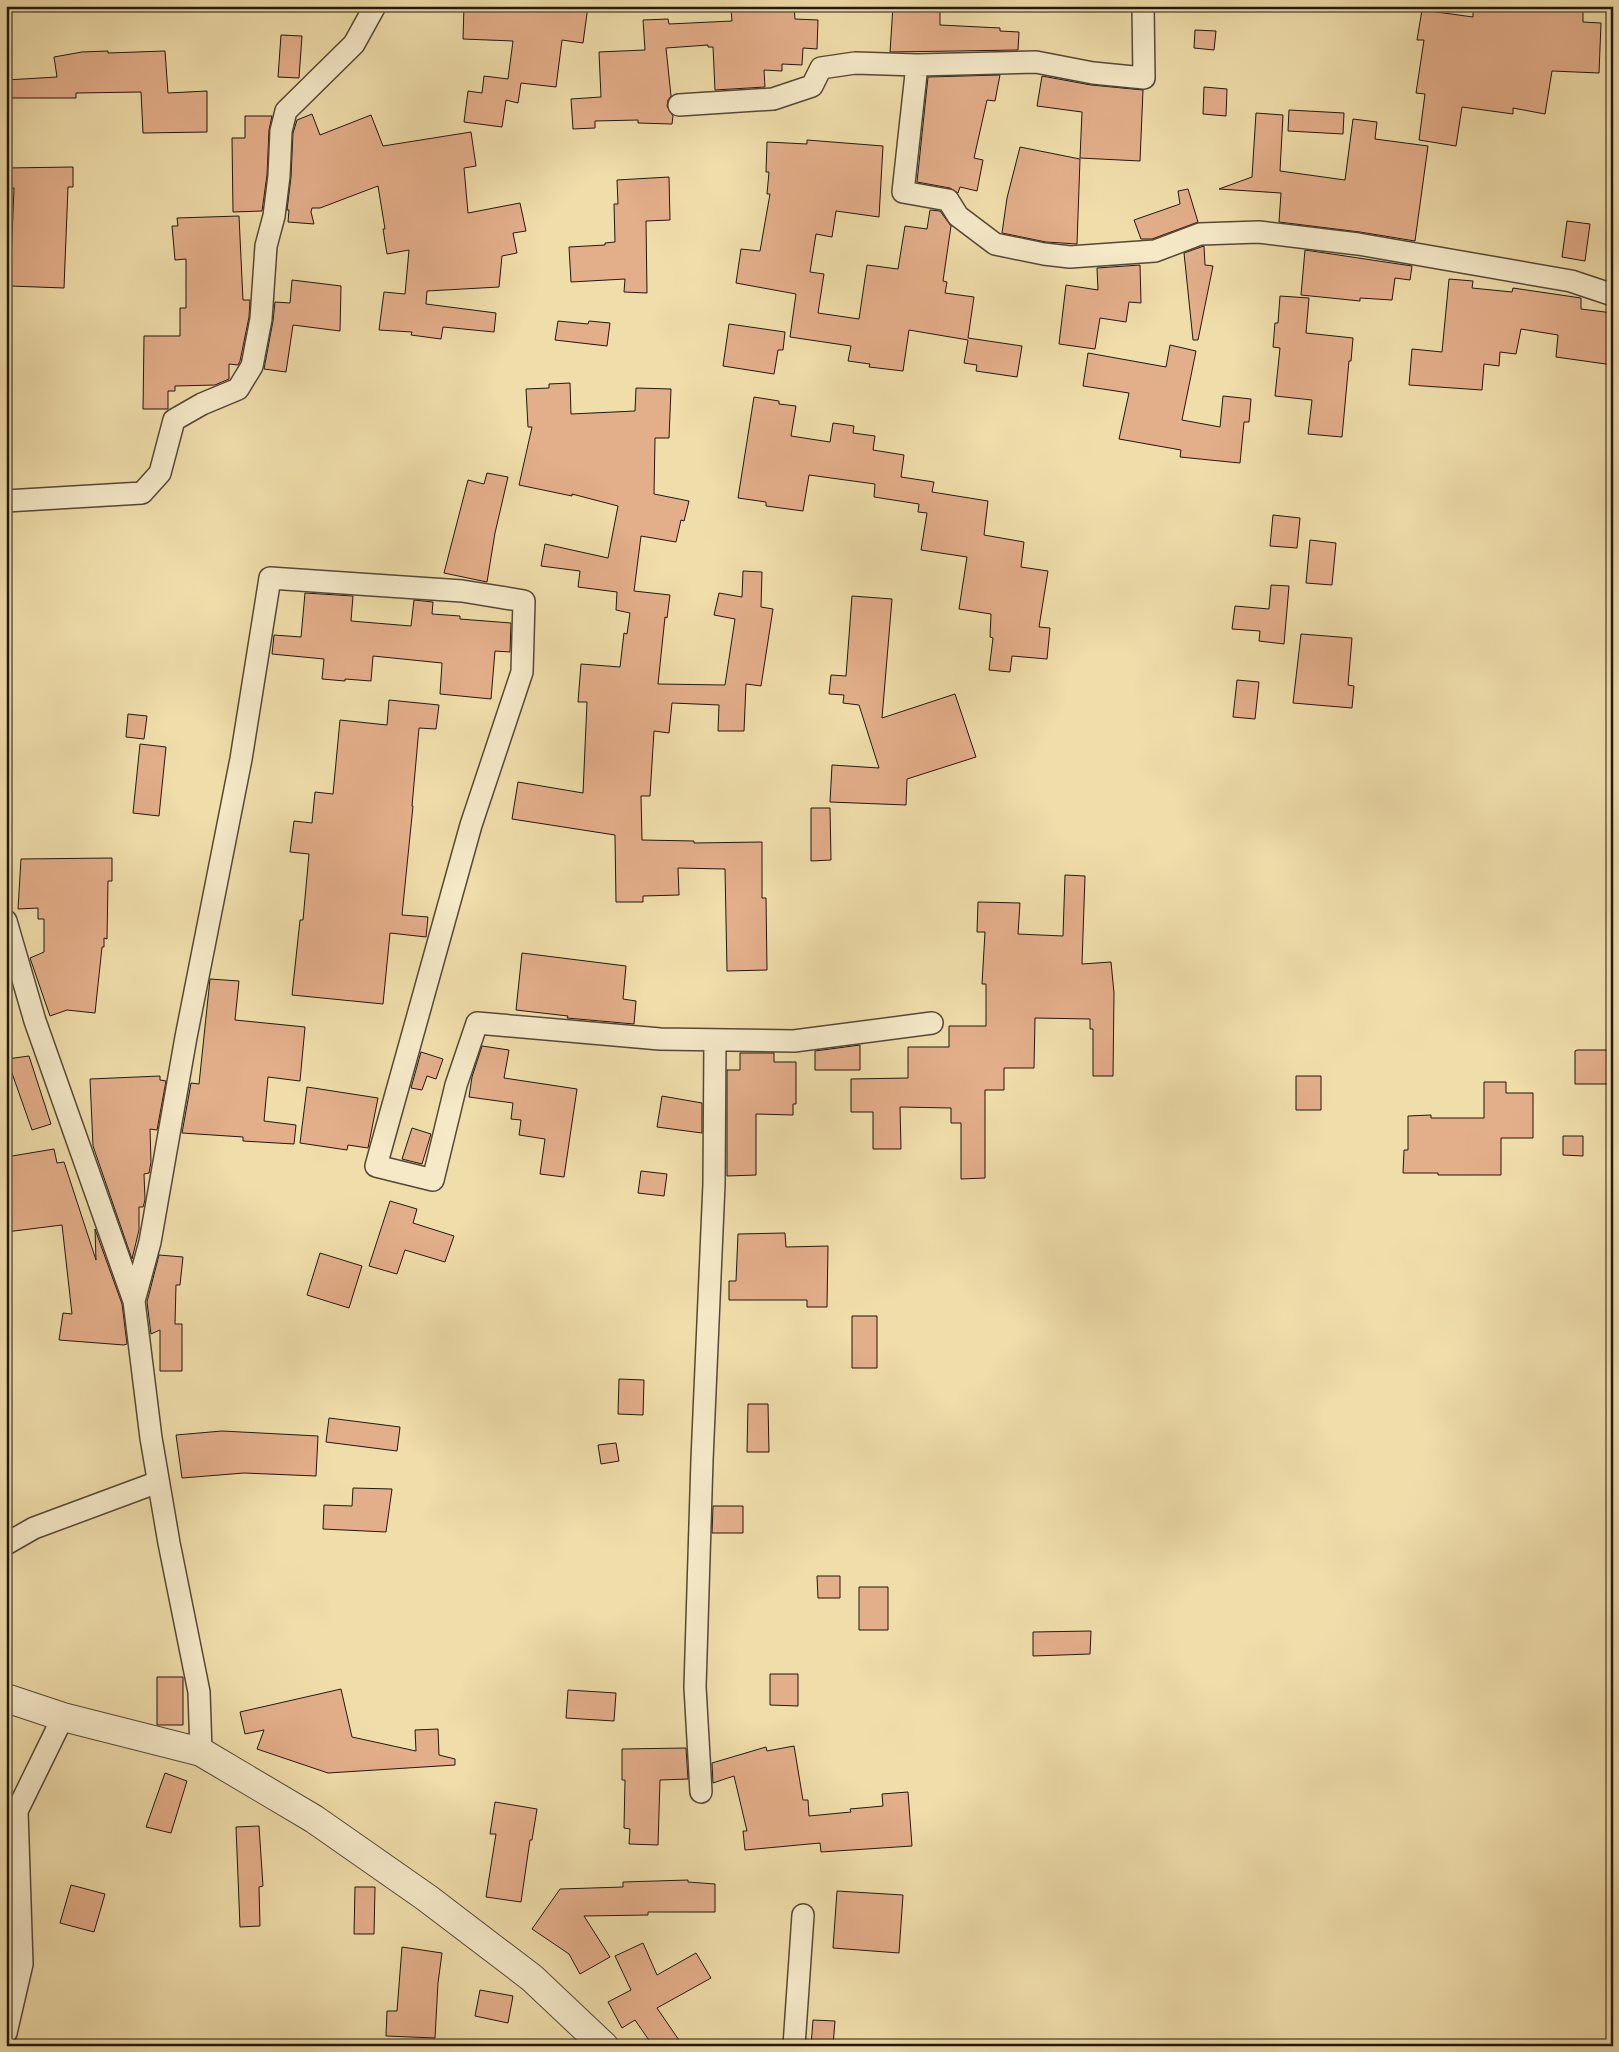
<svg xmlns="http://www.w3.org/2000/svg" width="1619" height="2052" viewBox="0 0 1619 2052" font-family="'Libre Bodoni',serif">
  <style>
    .building { fill: #e3ae8a; stroke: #22170f }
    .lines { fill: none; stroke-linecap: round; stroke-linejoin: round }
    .minor-casing { stroke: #554836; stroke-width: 24 }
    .tertiary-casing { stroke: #554836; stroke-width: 30 }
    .minor { stroke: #f5e9c8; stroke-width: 21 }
    .tertiary { stroke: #f5e9c8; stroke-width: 28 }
  </style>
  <rect width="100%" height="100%" fill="#efddaa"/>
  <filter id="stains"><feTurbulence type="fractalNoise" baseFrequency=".004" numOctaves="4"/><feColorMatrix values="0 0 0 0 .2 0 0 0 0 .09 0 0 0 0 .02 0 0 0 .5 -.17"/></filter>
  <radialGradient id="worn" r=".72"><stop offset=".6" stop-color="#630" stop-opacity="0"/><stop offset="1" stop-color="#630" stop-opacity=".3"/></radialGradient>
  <path class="building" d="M464,6H588L583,43L562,40L556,87L521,83L518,103L506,100L502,127L464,122L468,91L482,93L484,76L508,79L513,41L463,39Z
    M749,6H794L795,19L818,20L817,49L803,48L802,65L782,64V71L764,70L765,87L715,90L713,47H708V45L666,48L671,96L668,100L667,106L673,116L672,124L638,123V120L595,121V128L573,129L571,99L601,97L599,52L645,50L643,20L668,19L669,24L732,21L731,10L750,9Z
    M893,6H940V25L1000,28V31L1019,32L1018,50L890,52Z
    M1473,6H1583V22L1601,23L1599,73L1552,71L1545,114L1513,108V114L1462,107L1456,146L1419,140L1425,94L1416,93L1424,40H1417L1422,10L1473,17Z
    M1195,30L1216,31L1214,50L1194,48Z
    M281,35L302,36L299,78L278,77Z
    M108,51V53L165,51L168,93L207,91V132L143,133L141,92L76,93V98H6V80L57,77L54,57L82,52Z
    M1000,75L995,101L987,100L974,158L983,160L977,191L960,187L958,193L950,188L917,182L928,77Z
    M1042,76L1091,85L1143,90L1140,161L1080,158L1082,112L1037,106Z
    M1204,87L1227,89L1226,116L1203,114Z
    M1289,110L1344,113L1343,134L1288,131Z
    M1256,113L1283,115L1280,171L1345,180L1353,119L1377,122L1375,139L1428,146L1415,241L1360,232L1279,222L1281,193L1219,189L1252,177Z
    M312,114L320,135L371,115L383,146L471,132L476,166L464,168L468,213L520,203L526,231L513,233L517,253L502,256L499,287L427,291L426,304L496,313L494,332L443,327L441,339L411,335L412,332L379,330L384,292L405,294L409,250L387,254L383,229H385L378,186L320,208H312L311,212L314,224L288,222L289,210H287L291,177L293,133L297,120Z
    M245,116H272L269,130L267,175L262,211L233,212L232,138H245Z
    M807,140L883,146L879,217L836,211L832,237L816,234L810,272L824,274L818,313L859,319L867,265L898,269L905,226L927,229L930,210L940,211L951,226L943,281L947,282L945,293L974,297L968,338L1022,346L1017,377L976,371L977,365L964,363L968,340L909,330L903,371L869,367L870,364L848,361L851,346L790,337L796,294L736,283L741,249L760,251L770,194H767L769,172H766L767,142L807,144Z
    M1020,147L1080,159L1077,244L1046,242L1002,233L1007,198Z
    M73,167V187H68L64,288L10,286L14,188L6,189V168Z
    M669,177L670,220L646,221L647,293L624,292L625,279L571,282L569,247L605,245V243L615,242L614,204H618L617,180Z
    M1188,189L1198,222L1152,239H1141L1134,220L1180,204L1178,191Z
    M239,216L243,300H250L249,317L240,361L238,365L229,364V379L215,385L175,386V391H168V409H143L144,336H180V308H186V259L175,260L172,226H178L177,218Z
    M1567,221L1590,224L1585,261L1562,257Z
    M1204,246L1205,265L1213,266L1198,340H1193L1184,253Z
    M1305,250L1412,266L1410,280L1395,278L1392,300L1360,298V301L1301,295Z
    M1140,265L1141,303L1129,302L1126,322L1100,318L1095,349L1059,344L1066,285L1098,290L1097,268Z
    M1449,279L1473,281L1472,288L1512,292L1513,288L1581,298V309L1613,313V365L1556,357L1558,335L1521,329L1516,354L1500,352L1499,366L1484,364L1482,390L1409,385L1412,349L1442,352Z
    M292,280L341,286L340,331L293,325L286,372L264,369L273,321L275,302L290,303Z
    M1280,296L1309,298L1306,333L1353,338L1351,361H1349L1342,437L1308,434L1312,400L1275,396L1280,348L1273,347L1275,323H1278Z
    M558,321L588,324L589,321L610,323L607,346L555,340Z
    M729,324L785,332L783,350H778L774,374L723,366Z
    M1170,345L1196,351L1182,420L1220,427L1223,396L1251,399L1249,422H1244L1240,463L1180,457L1181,450L1119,439L1129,393L1083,386L1088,353L1166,367Z
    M570,383L571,414L635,411L636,388L671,389L669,438H655L654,494L689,501L684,521L681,520L676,542L641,536L634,591L670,595L667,618L665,617L658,684L725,685L735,619L714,615L719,593L742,597L743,571L762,572L761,607L773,609L761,686L746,684L744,731H718L719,705L672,703L669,733L654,731L650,796H641L642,840L694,841V843L762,842V898H766L767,970L727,971L725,869L678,868L679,895L643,896V902H616L615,835L512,819L518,782L583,793L587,702H578L581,664L620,667L624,633L627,634L630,613L616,610L617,592L578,587L580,571L541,566L545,544L608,558L618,506L572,494V496L519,485L532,427H528L526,389L549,388V384Z
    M754,397L779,401V404L796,406L791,436L830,442L833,423L854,426L853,433L875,436L873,450L904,455L901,477L934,482L932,492L988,501L984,535L1024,542L1021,567L1048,571L1039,627L1050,628L1047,659L1012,656L1010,672L989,670L993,638L990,637L991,614L959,609L967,557L921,550L927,513L918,512L919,504L874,497L875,484L809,475L803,511L766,506V502L738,498Z
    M487,473L508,477L495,533L487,582L444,573L468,480L484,484Z
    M1273,515L1300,518L1297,548L1270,546Z
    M1310,540L1336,543L1332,585L1306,583Z
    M1271,585L1289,586L1284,644L1259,641L1260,631L1232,629L1235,606L1269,609Z
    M305,593L353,596L351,621L411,626L414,600L433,602L432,614L460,616V619L511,623L510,652L495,651L491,699L440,694L442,663L373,656L371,681L345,679V681L322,679L324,659L272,654L274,635L301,637Z
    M852,596L892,599L882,718L955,694L976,757L907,779L906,805L830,802L832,765L879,768L859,705L843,703L844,695L829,694L831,675L846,676Z
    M1301,634L1352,638L1348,685L1354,686L1352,708L1293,703Z
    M1237,680L1259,682L1255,719L1233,717Z
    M389,700L439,705L436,729L419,728L412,806H413L402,915L428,917L426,937L390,933L383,1004L292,995L300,920H303L309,854L290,852L294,821L312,823L315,792L333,794L340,720L387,725Z
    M128,714L147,716L144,739L126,737Z
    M140,744L166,747L159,816L133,813Z
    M811,808H830L831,860L811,861Z
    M112,858V881H108L107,939L104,938V947H102L95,1013L67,1010L50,1016L30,958L44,952V919H38V908L18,909L21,859Z
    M1065,875L1085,876L1082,964L1111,962L1114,993L1113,1076H1093V1029H1090V1019L1035,1018L1034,1068H1004V1090H985V1178L961,1179V1123H951V1108L900,1107L901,1149H873V1112H851V1079L908,1078V1047H949V1026H986V984H982L985,932H977L978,902L1020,903L1018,934L1063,936Z
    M522,953L626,966L623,999L636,1001L634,1024L567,1018L568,1016L516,1010Z
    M210,979L239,981L235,1020L305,1027L300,1081L268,1077L264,1121L296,1125L294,1144L243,1141V1137L182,1133L191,1083L199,1084Z
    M860,1045V1070H815V1051Z
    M482,1046L509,1050L504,1078L577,1089L564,1177L540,1174L545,1139L519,1135L521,1120L511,1119L513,1103L469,1097L472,1077Z
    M1577,1050H1610V1084H1575V1051Z
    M421,1052L443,1059L436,1079L427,1076L422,1090L411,1088Z
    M740,1053H774V1062H796V1104H793V1115L756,1114V1175L727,1176V1070H740Z
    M29,1056L51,1124L32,1130L7,1059Z
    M160,1076V1080L166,1081L157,1130L150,1129L151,1162L149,1173L144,1174L145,1200L143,1207H139V1230L132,1259L93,1146L90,1079Z
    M1296,1076H1321V1110H1296Z
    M1484,1082H1506V1093H1533V1138H1501V1175H1438V1173H1403L1404,1150H1408V1116L1431,1115V1118H1484Z
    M307,1087L378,1098L368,1148L348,1145L347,1150L300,1143Z
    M662,1096L702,1103V1133L657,1127Z
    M412,1128L431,1134L422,1164L402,1159Z
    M1563,1136H1583V1156L1563,1155Z
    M54,1149L57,1163L64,1162L96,1260L95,1229L122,1304L127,1344L124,1345L59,1340L63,1313L72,1314L62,1225L6,1232V1157Z
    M641,1171L667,1174L664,1196L638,1193Z
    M390,1201L417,1209L413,1223L454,1236L445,1262L405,1250L397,1274L369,1266Z
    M785,1233L786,1247L828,1246L827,1307H807V1300H729V1281H736L738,1234Z
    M320,1253L362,1266L349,1308L307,1295Z
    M159,1255L183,1257L180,1285H176L175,1324H182V1371H160V1330L151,1334L147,1302Z
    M852,1316H877V1368H852Z
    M619,1379L644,1380L643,1415L618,1414Z
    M748,1404H768L769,1452H747Z
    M329,1418L400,1427L397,1451L326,1442Z
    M222,1431L318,1436L316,1476L244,1473L182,1478L176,1435Z
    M616,1443L619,1461L601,1464L598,1445Z
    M353,1488L392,1489L386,1532L323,1529L324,1505L352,1506Z
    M713,1506H743V1533H712Z
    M817,1576H840V1598H818Z
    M859,1587H888V1630H859Z
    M1091,1631L1090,1654L1033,1656V1632Z
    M770,1674H798V1706L770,1705Z
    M157,1677H183V1725H157Z
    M341,1689L352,1737L416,1751L415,1730L438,1729L439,1755L455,1759V1765L328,1773L257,1749L264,1730L245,1734L240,1712Z
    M568,1690L616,1693L614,1721L566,1718Z
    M794,1746L803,1800H808L809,1816L851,1812L850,1809L883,1806L882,1794L908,1792L912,1846L821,1852L820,1843L745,1850L743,1831H747L734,1776L713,1783L712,1763L766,1747L767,1751Z
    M686,1748L688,1779L660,1780L658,1845L629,1844L630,1829L624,1828L625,1780H622V1749Z
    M165,1773L187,1781L171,1833L146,1827Z
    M495,1802L537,1809L532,1840H530L521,1902L486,1897L496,1834H490Z
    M259,1826L263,1886L259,1887L260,1926L240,1927L236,1827Z
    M688,1880V1882L715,1884V1912H648V1915L584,1916L610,1957L580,1974L569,1954L532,1929L560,1889L623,1887V1882Z
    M71,1885L105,1894L94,1932L60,1923Z
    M355,1887H375L374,1934H354Z
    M837,1891L903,1895L899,1953L833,1948Z
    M643,1943L657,1975L696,1953L711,1978L657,2008L683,2046H653L635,2020L622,2028L608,2002L631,1990L615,1956Z
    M402,1947L442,1953L438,1983L435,2038L386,2036L387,2011H397Z
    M480,1990L513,1996L508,2023L475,2016Z
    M813,2020L835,2021L833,2046H811Z"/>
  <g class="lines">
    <g class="minor-casing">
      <path id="minor" d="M917,65L903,192L948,200L958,216L995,244L1044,254L1070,257L1155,251L1200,234L1259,232L1358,244L1571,281L1613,295
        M679,105L773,99L812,86L821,68L855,63L917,65L1036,62L1093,73L1144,78L1143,6
        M6,501L142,493L160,473L174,420L202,404L238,389L252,366L261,319L266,246L274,216L279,176L281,131L286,111L354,44L375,6
        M6,921L35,1021L134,1301L151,1438L169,1543L199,1692L201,1752
        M134,1301L150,1242L186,1037L241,759L270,578L462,591L524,601L522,672L471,825L376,1166L433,1180L456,1085L477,1023L660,1039L794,1041L932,1023
        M6,1544L34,1528L158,1482
        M701,1792L695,1687L702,1460L714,1184L715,1040
        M6,2033L22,1964L17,1811L63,1717
        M794,2046L803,1915"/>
    </g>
    <g class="tertiary-casing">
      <path id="tertiary" d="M6,1698L63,1717L201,1752L314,1819L427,1898L532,1978L604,2046"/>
    </g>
    <use href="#minor" class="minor"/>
    <use href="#tertiary" class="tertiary"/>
  </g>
  <rect width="1619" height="2052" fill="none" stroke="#efddaa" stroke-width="25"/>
  <rect x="8" y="8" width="1604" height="2037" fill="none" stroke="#22170f" stroke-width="2.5"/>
  <rect x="12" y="12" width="1594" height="2027" fill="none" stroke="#22170f"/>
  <rect width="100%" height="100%" filter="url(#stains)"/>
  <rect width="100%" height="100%" fill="url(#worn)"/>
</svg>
